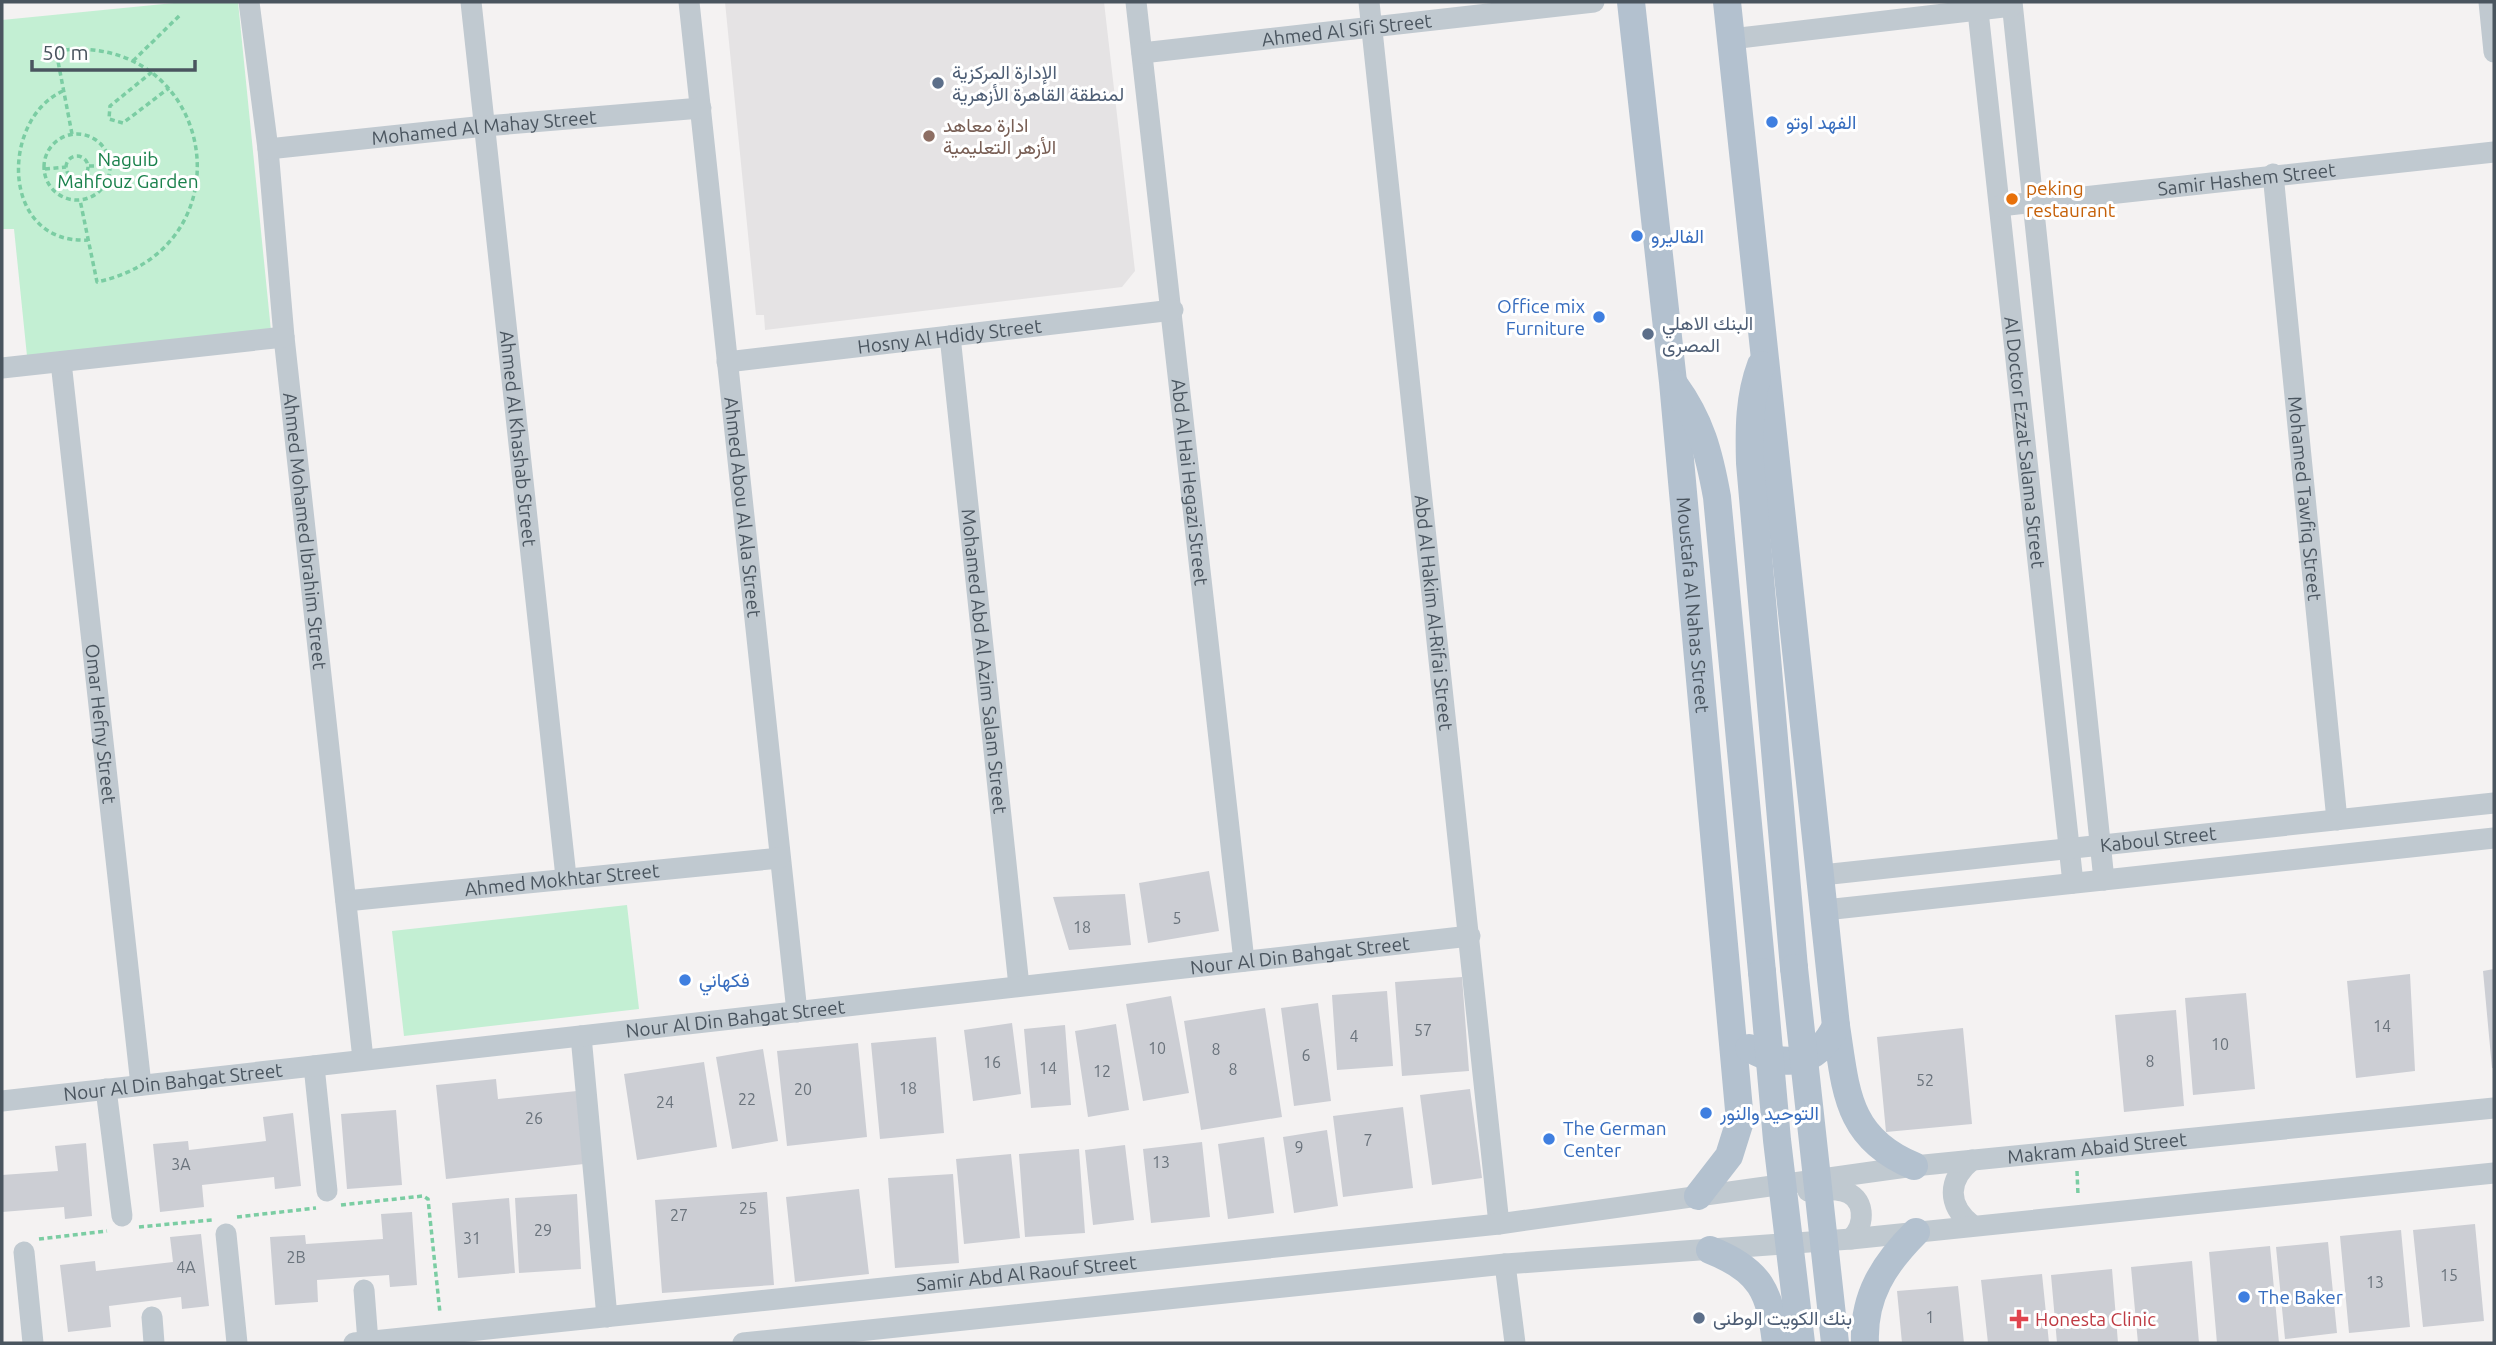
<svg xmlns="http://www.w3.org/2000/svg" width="2496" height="1345" viewBox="0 0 2496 1345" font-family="Ubuntu,Vazirmatn,sans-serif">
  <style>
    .education { fill: #e5e3e4 }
    .green { fill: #c3efd3 }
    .building { fill: #ccced4 }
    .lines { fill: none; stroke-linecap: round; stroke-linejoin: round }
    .path { stroke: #7bcda3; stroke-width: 3.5; stroke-dasharray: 5 3.5; stroke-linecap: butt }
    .minor { stroke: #c0c9d0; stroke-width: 21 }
    .major { stroke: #b3c1cf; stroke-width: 28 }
    .major-bridge { stroke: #b3c1cf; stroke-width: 28 }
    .service-dot { fill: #5c6f8a; stroke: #fff; stroke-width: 2.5 }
    .shop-dot { fill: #3f7fe0; stroke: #fff; stroke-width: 2.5 }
    .education-dot { fill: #8d6e63; stroke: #fff; stroke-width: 2.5 }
    .food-dot { fill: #e8710a; stroke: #fff; stroke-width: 2.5 }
    .health-dot { fill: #e0444e; stroke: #fff; stroke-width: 2.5 }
    .labels { text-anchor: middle; stroke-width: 6; stroke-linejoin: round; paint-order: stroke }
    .number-label { font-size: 16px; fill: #6a737c }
    .street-label { font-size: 19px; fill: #4a555f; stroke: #fff }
    .service-label { font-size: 19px; fill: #4e5e75; stroke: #fff; text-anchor: start }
    .shop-label { font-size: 19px; fill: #366cbe; stroke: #fff; text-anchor: start }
    .education-label { font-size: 19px; fill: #785e54; stroke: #fff; text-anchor: start }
    .park-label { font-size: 19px; fill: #1a814c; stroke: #fff }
    .food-label { font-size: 19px; fill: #c56008; stroke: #fff; text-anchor: start }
    .health-label { font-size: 19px; fill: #be3a42; stroke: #fff; text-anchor: start }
  </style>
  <rect width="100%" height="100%" fill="#f4f2f2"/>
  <path class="education" d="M725,2H1104L1135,271L1122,287L765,330L764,315H756Z"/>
  <path class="green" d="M184,2H238L271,331L27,356L14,229H2V20Z
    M627,905L639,1009L404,1036L392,931Z"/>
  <path class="building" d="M1209,871L1219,931L1148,943L1139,883Z
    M1125,894L1131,945L1069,950L1053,897Z
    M2494,969V1068H2492L2483,971Z
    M2410,974L2415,1071L2356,1078L2347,981Z
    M1462,977L1469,1071L1402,1076L1395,982Z
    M1387,991L1393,1066L1337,1070L1332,995Z
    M2246,993L2255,1089L2193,1095L2185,998Z
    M1171,996L1189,1093L1143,1101L1126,1004Z
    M1318,1003L1331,1101L1294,1106L1281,1008Z
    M1265,1008L1282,1117L1201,1130L1184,1021Z
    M2176,1010L2184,1106L2124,1112L2115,1015Z
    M1012,1023L1021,1094L973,1101L964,1030Z
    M1116,1024L1129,1110L1088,1117L1075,1031Z
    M1065,1025L1071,1105L1031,1108L1024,1029Z
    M1963,1028L1972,1124L1886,1132L1877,1037Z
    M936,1037L944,1133L880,1139L871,1043Z
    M858,1043L867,1137L787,1146L777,1051Z
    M763,1049L778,1141L732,1149L716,1057Z
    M704,1062L717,1147L637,1160L624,1074Z
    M496,1079L498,1099L577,1091L584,1164L446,1179L436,1085Z
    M1470,1089L1482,1178L1432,1185L1420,1095Z
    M1403,1107L1413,1188L1343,1197L1333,1116Z
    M396,1110L402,1185L347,1189L341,1114Z
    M293,1113L301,1186L275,1189L274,1177L202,1185L204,1207L160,1212L153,1144L188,1141L189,1150L266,1141L263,1117Z
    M1327,1130L1338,1206L1294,1213L1283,1137Z
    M1264,1137L1274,1213L1228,1219L1218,1144Z
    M1202,1142L1210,1217L1151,1223L1143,1149Z
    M86,1143L92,1216L65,1219L64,1207L2,1212V1175L58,1171L55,1146Z
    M1125,1145L1134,1220L1093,1225L1085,1150Z
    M1079,1149L1085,1233L1025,1237L1019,1154Z
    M1011,1154L1020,1238L964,1244L956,1159Z
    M953,1174L959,1263L895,1268L888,1178Z
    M859,1189L869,1274L795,1282L786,1197Z
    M767,1192L774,1285L662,1293L655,1200Z
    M577,1194L581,1269L519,1273L515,1198Z
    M509,1198L515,1273L458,1278L452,1203Z
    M412,1212L417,1285L390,1287L389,1275L317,1280L318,1302L275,1305L270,1237L305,1235L306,1244L383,1239L381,1214Z
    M2475,1224L2484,1321L2423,1327L2413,1230Z
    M2401,1230L2410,1327L2349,1333L2340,1236Z
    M201,1234L209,1306L182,1309L181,1297L109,1306L111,1327L68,1332L60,1265L95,1261L96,1271L173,1262L170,1237Z
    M2328,1242L2337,1333L2285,1339L2276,1247Z
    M2270,1246L2279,1343H2217L2209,1252Z
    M2192,1261L2199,1343H2138L2131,1267Z
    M2112,1269L2118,1343H2057L2051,1275Z
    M2042,1274L2049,1343H1988L1981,1280Z
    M1958,1286L1964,1343H1902L1897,1291Z"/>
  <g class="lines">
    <path class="path" d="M133,61L180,15
      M152,72L110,106L109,119L123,123L169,88
      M63,91C0,119 0,245 88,240
      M72,134L56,51C215,28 255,248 97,282L80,200
      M44 167a33 33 0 1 1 66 0a33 33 0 1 1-66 0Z
      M66 167a11 11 0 1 1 22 0a11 11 0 1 1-22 0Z
      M89,166H110
      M45,169L66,167
      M2077,1171L2078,1195
      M341,1205L423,1196L428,1199L440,1313
      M237,1217L316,1208
      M139,1227L212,1220
      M39,1239L107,1231"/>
    <g class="minor">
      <path id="s1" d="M249,2L268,149L284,337L363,1059"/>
      <path id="s2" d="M471,2L566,877"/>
      <path id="s3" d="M689,2L797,1012"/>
      <path id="s4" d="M1136,2L1244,961"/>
      <path id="s5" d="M1369,2L1499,1224"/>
      <path id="s6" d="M1977,2L2073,883"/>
      <path d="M2012,2L2104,880"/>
      <path d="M2489,2L2494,52"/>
      <path d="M1731,39L2012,6"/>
      <path id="s7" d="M1142,53L1594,2"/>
      <path id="s8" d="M268,149L485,126L701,108"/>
      <path id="s9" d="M2273,174L2337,820"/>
      <path id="s10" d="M2000,206L2494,152"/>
      <path id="s11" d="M950,336L1019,986"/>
      <path id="s12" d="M61,362L141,1085"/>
      <path id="s13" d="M727,362L1173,310"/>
      <path d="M2,368L284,337"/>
      <path id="s14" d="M1822,875L2494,803"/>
      <path id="s15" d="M346,901L780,858"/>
      <path d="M1825,910L2494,838"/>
      <path d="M581,1036L607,1317"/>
      <path d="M314,1066L327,1191"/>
      <path d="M106,1089L122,1216"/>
      <path id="s16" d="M2,1101L1470,936"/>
      <path d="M1808,1191C1818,1191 1831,1188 1842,1191C1866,1196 1866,1225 1851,1239"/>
      <path d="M1972,1225C1947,1205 1947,1180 1972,1160"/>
      <path d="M226,1234L237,1343"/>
      <path d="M24,1252L33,1343"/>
      <path d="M1505,1264L1515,1343"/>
      <path d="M364,1290L368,1342"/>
      <path d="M152,1317L154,1343"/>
      <path id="s17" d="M354,1343L1499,1224L1914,1166L2494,1108"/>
      <path d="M743,1343L1505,1264L1851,1239L2494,1173"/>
    </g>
    <g class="major">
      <path id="s18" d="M1631,2L1673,382L1740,1121L1729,1156L1698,1196"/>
      <path d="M1727,2L1836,1026C1846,1090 1846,1138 1914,1166"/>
      <path d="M1761,365C1749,397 1749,429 1750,463L1794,968"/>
      <path d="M1674,384C1701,421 1709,453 1717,497L1762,972"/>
      <path d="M1749,1048C1785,1069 1816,1066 1836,1026"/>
      <path d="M1710,1250C1761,1270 1770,1292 1776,1343"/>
      <path d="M1865,1343C1863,1296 1884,1264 1916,1232"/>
    </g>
    <path class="major-bridge" d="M1794,968L1835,1343
      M1762,972L1777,1140L1801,1343"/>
  </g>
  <g class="service-dot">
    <circle cx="938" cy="83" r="7"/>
    <circle cx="1648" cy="334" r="7"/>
    <circle cx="1699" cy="1318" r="7"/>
  </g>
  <g class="shop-dot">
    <circle cx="1772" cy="122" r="7"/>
    <circle cx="1637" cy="236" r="7"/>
    <circle cx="1599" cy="317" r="7"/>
    <circle cx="685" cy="980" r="7"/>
    <circle cx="1706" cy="1113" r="7"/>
    <circle cx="1549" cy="1139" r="7"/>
    <circle cx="2244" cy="1297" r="7"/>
  </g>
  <circle class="education-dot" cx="929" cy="136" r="7"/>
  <circle class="food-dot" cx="2012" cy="199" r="7"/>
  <path class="health-dot" d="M2015.5 1308.5h7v7h7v7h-7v7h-7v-7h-7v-7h7z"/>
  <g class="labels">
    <g class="number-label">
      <text x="1177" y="924">5</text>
      <text x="1082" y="933">18</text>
      <text x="2382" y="1032">14</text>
      <text x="1423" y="1036">57</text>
      <text x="1354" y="1042">4</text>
      <text x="2220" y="1050">10</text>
      <text x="1157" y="1054">10</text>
      <text x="1216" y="1055">8</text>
      <text x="1306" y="1061">6</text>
      <text x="2150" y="1067">8</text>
      <text x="992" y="1068">16</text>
      <text x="1048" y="1074">14</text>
      <text x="1233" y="1075">8</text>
      <text x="1102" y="1077">12</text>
      <text x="1925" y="1086">52</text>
      <text x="908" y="1094">18</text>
      <text x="803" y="1095">20</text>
      <text x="747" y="1105">22</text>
      <text x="665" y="1108">24</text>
      <text x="534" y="1124">26</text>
      <text x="1368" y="1146">7</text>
      <text x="1299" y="1153">9</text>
      <text x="1161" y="1168">13</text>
      <text x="181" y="1170">3A</text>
      <text x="748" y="1214">25</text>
      <text x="679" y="1221">27</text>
      <text x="543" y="1236">29</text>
      <text x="472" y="1244">31</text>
      <text x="296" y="1263">2B</text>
      <text x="186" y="1273">4A</text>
      <text x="2449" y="1281">15</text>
      <text x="2375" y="1288">13</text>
      <text x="1930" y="1323">1</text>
    </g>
    <g class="street-label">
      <text dy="7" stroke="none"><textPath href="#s7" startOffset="206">Ahmed Al Sifi Street</textPath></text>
      <text dy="7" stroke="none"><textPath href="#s8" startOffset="217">Mohamed Al Mahay Street</textPath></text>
      <text dy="7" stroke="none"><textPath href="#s10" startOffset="248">Samir Hashem Street</textPath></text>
      <text dy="7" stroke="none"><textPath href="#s13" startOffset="224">Hosny Al Hdidy Street</textPath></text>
      <text dy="7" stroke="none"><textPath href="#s2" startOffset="439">Ahmed Al Khashab Street</textPath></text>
      <text dy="7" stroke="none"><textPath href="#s6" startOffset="443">Al Doctor Ezzat Salama Street</textPath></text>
      <text dy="7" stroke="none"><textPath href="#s4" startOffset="483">Abd Al Hai Hegazi Street</textPath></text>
      <text dy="7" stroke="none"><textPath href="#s9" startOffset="326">Mohamed Tawfiq Street</textPath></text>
      <text dy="7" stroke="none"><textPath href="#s3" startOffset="508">Ahmed Abou Al Ala Street</textPath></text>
      <text dy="7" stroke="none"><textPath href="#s1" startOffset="532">Ahmed Mohamed Ibrahim Street</textPath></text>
      <text dy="7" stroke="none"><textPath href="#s18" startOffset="606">Moustafa Al Nahas Street</textPath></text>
      <text dy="7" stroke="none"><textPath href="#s5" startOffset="614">Abd Al Hakim Al-Rifai Street</textPath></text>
      <text dy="7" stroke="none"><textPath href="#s11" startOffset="327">Mohamed Abd Al Azim Salam Street</textPath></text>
      <text dy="7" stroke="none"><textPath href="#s12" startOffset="364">Omar Hefny Street</textPath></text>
      <text dy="7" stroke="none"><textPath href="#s14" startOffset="338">Kaboul Street</textPath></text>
      <text dy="7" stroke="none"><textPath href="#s15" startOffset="217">Ahmed Mokhtar Street</textPath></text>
      <text dy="7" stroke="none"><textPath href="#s16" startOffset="1306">Nour Al Din Bahgat Street</textPath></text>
      <text dy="7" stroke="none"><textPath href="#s16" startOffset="738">Nour Al Din Bahgat Street</textPath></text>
      <text dy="7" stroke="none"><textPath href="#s16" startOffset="172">Nour Al Din Bahgat Street</textPath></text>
      <text dy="7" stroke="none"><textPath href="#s17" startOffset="1754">Makram Abaid Street</textPath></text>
      <text dy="7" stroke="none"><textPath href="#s17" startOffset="676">Samir Abd Al Raouf Street</textPath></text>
    </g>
    <g class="service-label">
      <text x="952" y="79">الإدارة المركزية<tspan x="952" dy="22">لمنطقة القاهرة الأزهرية</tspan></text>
      <text x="1662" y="330">البنك الاهلي<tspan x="1662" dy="22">المصرى</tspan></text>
      <text x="1713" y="1325">بنك الكويت الوطنى</text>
    </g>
    <g class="shop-label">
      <text x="1786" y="129">الفهد اوتو</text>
      <text x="1651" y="243">الفاليرو</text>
      <text x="1585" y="313" text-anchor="end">Office mix<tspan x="1585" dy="22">Furniture</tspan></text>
      <text x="699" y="987">فكهاني</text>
      <text x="1720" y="1120">التوحيد والنور</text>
      <text x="1563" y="1135">The German<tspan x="1563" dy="22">Center</tspan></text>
      <text x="2258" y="1304">The Baker</text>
    </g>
    <g class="education-label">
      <text x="943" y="132">ادارة معاهد<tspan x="943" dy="22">الأزهر التعليمية</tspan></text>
    </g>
    <g class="park-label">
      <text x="128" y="166">Naguib<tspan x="128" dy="22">Mahfouz Garden</tspan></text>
    </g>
    <g class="food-label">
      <text x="2026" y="195">peking<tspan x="2026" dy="22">restaurant</tspan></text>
    </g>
    <g class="health-label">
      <text x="2035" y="1326">Honesta Clinic</text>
    </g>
  </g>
  <rect width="2496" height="1345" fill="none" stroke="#4a555f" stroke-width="7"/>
  <path d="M32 60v10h163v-10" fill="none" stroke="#4a555f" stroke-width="3.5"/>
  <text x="42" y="60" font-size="21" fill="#4a555f" stroke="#ffffff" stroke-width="5" paint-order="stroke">50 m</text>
</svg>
